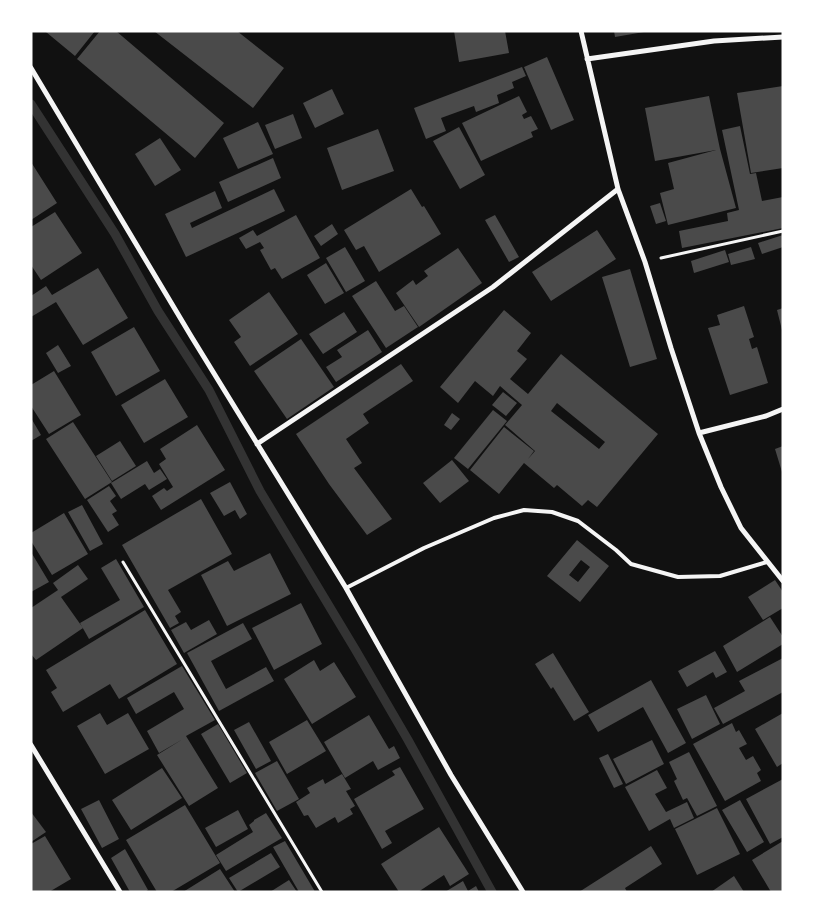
<svg xmlns="http://www.w3.org/2000/svg" width="814" height="923" viewBox="0 0 814 923" font-family="'Fira Sans',sans-serif">
  <style>
    .lines { fill: none; stroke-linecap: round; stroke-linejoin: round }
    .stream { stroke: #333; stroke-width: 9 }
    .building { fill: #4a4a4a; fill-rule: evenodd }
    .path { stroke: #f5f5f5; stroke-width: 3 }
    .service { stroke: #f5f5f5; stroke-width: 4 }
    .minor { stroke: #f5f5f5; stroke-width: 5 }
  </style>
  <rect width="100%" height="100%" fill="#111"/>
  <g class="lines">
    <path class="stream" d="M31,104L115,234L158,311L209,390L260,491L355,649L408,740L492,892"/>
  </g>
  <path class="building" d="M47,31H95L75,56L46,32Z
    M100,31H116L224,123L195,158L77,59Z
    M154,31H237L284,68L253,108Z
    M454,31H505L509,53L459,62Z
    M614,31H644V32L615,37Z
    M547,57L574,120L551,130L524,67Z
    M522,67L526,76L512,82L514,88L497,95L499,103L476,112L474,106L441,118L446,131L426,139L414,108Z
    M783,86V168L751,173L737,93Z
    M332,89L344,114L315,128L303,103Z
    M519,96L527,112L522,115L524,119L531,116L538,129L531,132L533,137L481,161L462,123Z
    M709,96L720,149L736,208L668,225L660,193L674,189L668,163L716,150L655,161L645,108Z
    M293,114L302,138L275,149L265,125Z
    M258,122L273,154L238,169L223,138Z
    M740,126L750,174L756,173L762,201L783,197V228L682,248L679,231L728,221L727,213L739,210L722,130Z
    M459,127L485,175L460,189L433,141Z
    M378,129L394,171L342,190L327,148Z
    M160,138L181,170L155,186L135,154Z
    M273,158L281,178L228,202L219,182Z
    M31,162L57,203L31,220Z
    M274,189L285,211L186,257L165,214L215,191L222,208L190,223L192,228Z
    M411,189L422,207L424,206L441,234L379,272L364,246L356,250L344,230Z
    M660,203L666,221L656,224L650,206Z
    M55,212L82,253L41,280L31,265V227Z
    M296,215L320,258L282,279L275,268L271,270L260,250L264,248L260,242L246,249L239,238L253,230L257,236Z
    M495,215L519,257L509,262L485,220Z
    M332,224L338,234L321,246L314,236Z
    M597,230L616,259L551,301L532,272Z
    M783,235V247L762,254L758,243Z
    M345,247L365,281L346,292L326,258Z
    M751,247L755,259L731,265L728,254Z
    M458,248L482,283L419,327L396,293L413,280L416,285L428,276L424,271Z
    M725,250L729,262L694,273L691,261Z
    M326,263L344,293L325,304L307,275Z
    M98,268L128,318L83,345L56,302L31,317V296L46,286L52,295Z
    M630,269L657,359L630,367L602,277Z
    M376,281L395,311L404,306L418,327L386,348L352,296Z
    M269,292L298,334L250,366L234,342L241,337L229,320Z
    M744,306L754,337L749,339L752,349L757,347L768,383L730,395L708,328L720,325L717,315Z
    M783,308V330H782L777,310Z
    M504,310L531,333L517,351L527,359L510,379L528,394L561,354L658,434L597,507L588,500L582,506L557,485L554,488L524,463L499,494L470,470L504,427L534,451L528,459L535,451L505,425L522,405L500,386L493,396L475,381L458,403L440,387ZM557,403L605,442L599,449L551,411Z
    M344,312L357,332L323,354L309,334Z
    M134,327L160,371L116,396L91,352Z
    M368,330L382,352L336,382L326,367L342,357L337,350Z
    M301,339L334,387L287,419L254,371Z
    M58,345L71,366L58,373L46,353Z
    M401,364L413,381L363,414L369,423L346,439L362,463L354,468L392,519L367,535L329,484L296,434Z
    M54,371L81,415L49,434L31,406V385Z
    M165,379L188,417L144,443L121,405Z
    M503,392L517,403L506,416L492,405Z
    M493,410L507,421L468,469L454,458Z
    M452,413L460,419L451,430L444,425Z
    M31,418L41,435L31,441Z
    M73,422L112,482L85,499L46,439Z
    M197,425L225,470L161,510L152,496L164,488L167,491L173,487L159,464L166,459L160,449Z
    M120,441L136,466L112,481L96,456Z
    M783,446V472H782L775,449Z
    M452,460L469,481L440,503L423,483Z
    M147,461L154,473L160,469L167,479L149,490L145,484L121,499L111,483Z
    M230,482L247,514L240,519L235,510L224,516L210,493Z
    M109,486L116,496L110,501L117,511L112,514L119,525L108,532L87,500Z
    M201,499L232,554L168,590L181,612L175,616L179,623L170,628L122,545Z
    M82,505L103,544L90,551L68,512Z
    M64,513L88,554L52,575L31,541V533Z
    M577,540L609,566L580,602L547,576ZM581,560L590,567L578,582L569,575Z
    M31,552L49,582L31,592Z
    M270,553L291,594L227,626L201,575L228,561L234,571Z
    M116,559L144,607L89,639L80,623L120,600L101,568Z
    M78,565L88,579L61,597L83,628L36,660L31,654V608L58,590L53,583Z
    M775,580L783,592V608L763,620L748,597Z
    M301,603L322,644L274,670L252,628Z
    M145,610L177,664L119,699L110,684L63,712L51,692L57,688L46,670Z
    M770,617L783,637V644L737,672L723,646Z
    M209,620L217,634L184,653L171,630L186,622L191,630Z
    M243,623L252,639L211,661L226,689L266,667L274,681L219,711L187,653Z
    M715,651L727,672L716,678L713,672L687,687L678,671Z
    M553,653L589,712L574,721L553,687L551,689L535,664Z
    M783,658V692L723,724L714,708L745,691L739,681Z
    M314,660L320,671L334,662L356,697L312,724L284,679Z
    M182,666L215,720L186,736L218,788L189,806L157,755L183,739L159,753L147,731L184,709L174,692L136,714L127,698Z
    M651,680L686,743L668,753L643,707L598,732L588,715Z
    M706,695L720,724L692,739L677,709Z
    M100,713L107,725L128,713L149,749L105,774L77,726Z
    M783,713V763L777,767L755,729Z
    M369,715L389,749L394,746L400,758L378,770L373,761L345,778L324,742Z
    M307,720L326,751L287,774L269,742Z
    M249,722L271,761L256,769L234,730Z
    M732,723L736,732L739,730L747,744L739,748L746,760L753,756L761,770L757,773L761,781L725,801L693,744Z
    M218,724L247,773L230,783L201,734Z
    M652,740L664,764L626,784L613,759Z
    M689,752L717,806L697,816L687,798L683,800L674,781L677,779L669,762Z
    M608,754L623,784L614,788L599,758Z
    M277,761L299,799L277,811L255,773Z
    M400,767L424,809L385,831L392,843L382,849L354,799L395,775L392,771Z
    M162,768L182,798L131,830L112,800Z
    M657,770L667,788L655,794L666,812L687,802L694,818L674,828L670,819L649,831L625,787Z
    M342,774L351,789L346,791L355,806L350,809L353,814L338,823L335,817L316,828L308,815L304,816L296,802L310,793L307,788L323,779L325,784Z
    M783,779V837L770,844L746,799Z
    M99,800L119,839L102,848L81,809Z
    M740,800L764,842L747,852L722,810Z
    M185,805L220,863L171,892H157L126,840Z
    M717,808L740,854L697,875L675,829Z
    M238,810L248,829L216,847L205,828Z
    M31,812L46,832L31,842Z
    M266,813L282,838L226,871L216,855L253,832L249,825L254,821V820Z
    M439,827L469,874L450,886L444,875L418,892H399L381,864Z
    M45,836L71,879L49,892H31V844Z
    M285,841L314,890L315,892H299L273,847Z
    M783,841V892H771L752,860Z
    M651,846L662,864L625,888L627,892H579Z
    M125,849L148,890L145,892H130L111,858Z
    M271,853L280,867L238,892L229,878Z
    M220,869L235,892H183Z
    M734,876L744,892H711Z
    M289,880L297,892H270Z
    M463,881L468,891L476,886L479,892H445Z"/>
  <g class="lines">
    <path class="path" d="M661,258L783,231
      M123,562L322,892"/>
    <path class="service" d="M346,588L424,548L494,518L524,510L552,512L578,521L616,550L631,564L678,577L720,576L767,562"/>
    <path class="minor" d="M581,31L618,189L645,262L671,348L699,433L721,487L741,528L783,581
      M587,59L714,41L783,37
      M31,68L191,336L346,588L451,775L523,892
      M699,433L766,416L783,409
      M257,444L493,287L618,189
      M31,745L120,892"/>
  </g>
  <rect width="814" height="923" fill="none" stroke="#ffffff" stroke-width="65"/>
</svg>
